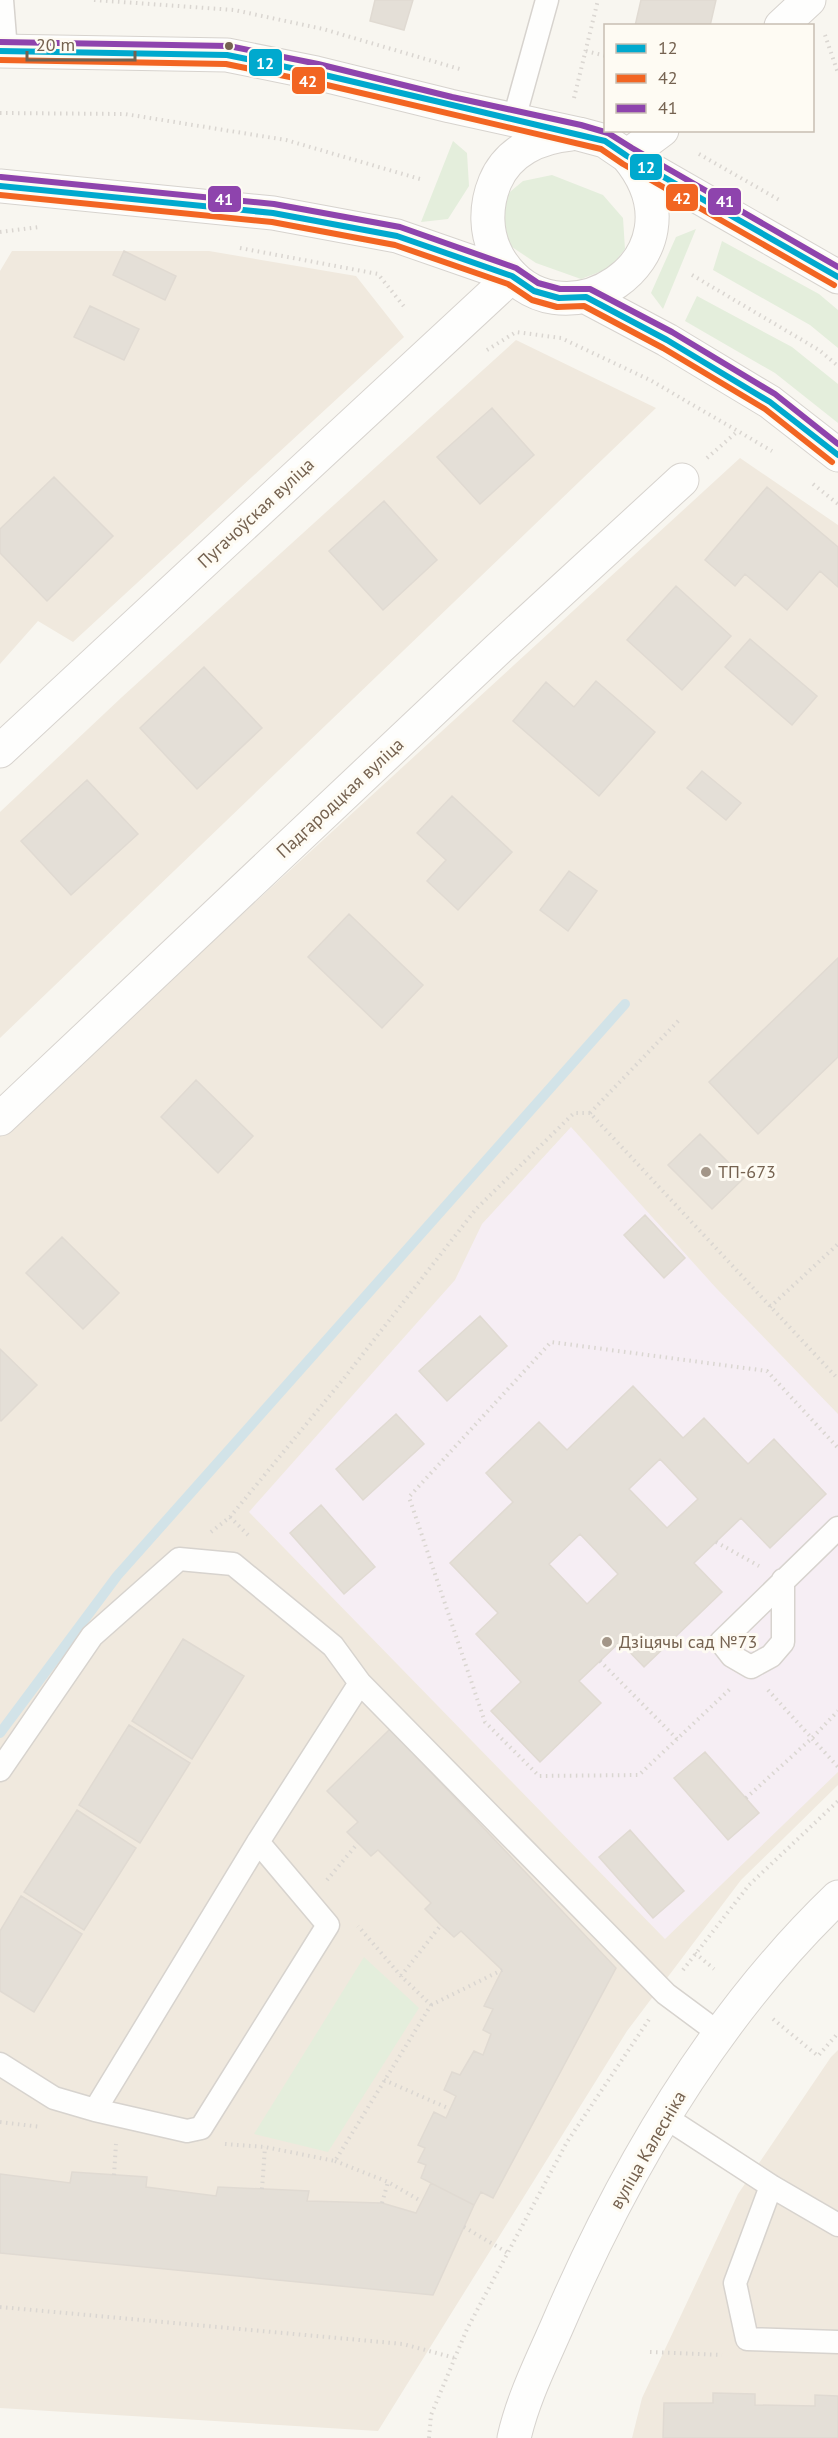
<svg xmlns="http://www.w3.org/2000/svg" width="838" height="2438" viewBox="0 0 838 2438" font-family="'PT Sans',sans-serif">
  <style>
    .residential { fill: #f0e9de }
    .education { fill: #f6eef4 }
    .green { fill: #e4eedc }
    .lines { fill: none; stroke-linecap: round; stroke-linejoin: round }
    .stream { stroke: #d2e3e8; stroke-width: 10 }
    .building { fill: #e4dfd7; stroke: #e0dad2; stroke-width: 1.5; fill-rule: evenodd }
    .service-casing { stroke: #d7d3ce; stroke-width: 25 }
    .minor-casing { stroke: #d7d3ce; stroke-width: 35 }
    .tertiary-casing { stroke: #d7d3ce; stroke-width: 35 }
    .path { stroke: #dad6d1; stroke-width: 4; stroke-dasharray: 1.5 4.5; stroke-linecap: butt }
    .service { stroke: #fefefd; stroke-width: 22 }
    .minor { stroke: #fefefd; stroke-width: 33 }
    .tertiary { stroke: #fefefd; stroke-width: 33 }
    .bus-1-casing { stroke: #fefbf3; stroke-width: 10 }
    .bus-2-casing { stroke: #fefbf3; stroke-width: 10 }
    .bus-3-casing { stroke: #fefbf3; stroke-width: 10 }
    .bus-1 { stroke: #00a9ce; stroke-width: 6 }
    .bus-2 { stroke: #f26522; stroke-width: 6 }
    .bus-3 { stroke: #8e44ad; stroke-width: 6 }
    .bus-dot { fill: #756250; stroke: #fefbf3; stroke-width: 2 }
    .poi-dot { fill: #a39688; stroke: #fefbf3; stroke-width: 2 }
    .labels { text-anchor: middle; stroke-width: 6; stroke-linejoin: round; paint-order: stroke }
    .street-label { font-size: 18px; fill: #756250; stroke: #fefbf3 }
    .poi-label { font-size: 18px; fill: #756250; stroke: #fefbf3; text-anchor: start }
    .line-badge { stroke: #fefbf3; stroke-width: 2 }
    .badge-label { font-size: 16px; text-anchor: middle; font-weight: bold; fill: #fff }
  </style>
  <rect width="100%" height="100%" fill="#f8f6f0"/>
  <path class="residential" d="M12,251H209L356,276L404,337L73,642L38,621L0,664V271Z
    M516,340L656,408L0,1038V812L122,697Z
    M740,458L838,525V1785L741,1880L627,2031L378,2431L0,2408V1136Z
    M838,2050V2438H632L642,2398L738,2194L831,2057Z"/>
  <path class="education" d="M571,1127L717,1289L838,1414V1772L665,1939L249,1512L455,1280L482,1224Z"/>
  <path class="green" d="M453,141L467,153L469,186L448,219L421,222Z
    M552,175L603,195L623,218L625,249L610,268L581,279L536,263L509,245L501,223L505,196L523,181Z
    M696,229L663,309L651,293L676,237Z
    M722,241L819,294L838,310V348L810,325L713,270Z
    M697,296L792,347L838,384V423L775,373L685,321Z
    M364,1957L419,2008L328,2152L254,2134Z"/>
  <g class="lines">
    <path class="stream" d="M0,1733L117,1576L625,1004"/>
  </g>
  <path class="building" d="M375,0H413L404,30L370,21Z
    M641,0H716L710,26H635Z
    M124,251L176,276L165,300L113,275Z
    M90,306L139,329L124,360L74,337Z
    M492,408L534,455L480,504L437,457Z
    M54,477L113,536L47,601L0,553V529Z
    M767,487L838,547V587L820,571L787,610L745,574L735,586L705,560Z
    M384,501L437,560L383,610L329,551Z
    M676,586L731,636L682,690L627,640Z
    M750,639L817,696L792,725L725,667Z
    M204,667L262,728L197,789L140,728Z
    M596,681L655,732L599,796L513,721L546,682L574,707Z
    M702,771L741,803L726,820L687,788Z
    M87,780L138,834L71,895L21,841Z
    M452,796L512,852L458,910L427,881L446,860L417,833Z
    M569,871L597,891L568,931L540,910Z
    M349,914L423,985L382,1028L308,957Z
    M838,958V1057L758,1134L709,1082Z
    M196,1080L253,1136L218,1173L161,1117Z
    M700,1134L744,1178L712,1209L668,1165Z
    M645,1215L685,1258L664,1278L624,1235Z
    M62,1237L119,1293L83,1329L26,1273Z
    M480,1316L507,1346L447,1401L419,1371Z
    M0,1349L37,1385L1,1421L0,1420Z
    M633,1386L683,1438L704,1418L748,1464L774,1439L826,1494L770,1548L741,1518L694,1563L722,1592L644,1667L620,1642L579,1681L601,1703L540,1762L491,1711L521,1682L476,1634L498,1613L450,1563L513,1502L486,1473L539,1422L567,1450ZM660,1459L698,1499L667,1528L629,1489ZM580,1534L618,1574L587,1604L549,1564Z
    M396,1414L424,1444L363,1500L336,1469Z
    M321,1505L375,1567L344,1594L290,1533Z
    M183,1639L244,1676L192,1759L132,1721Z
    M129,1725L190,1763L140,1843L79,1805Z
    M390,1729L616,1968L493,2198L481,2192L474,2205L421,2178L426,2165L418,2162L425,2148L418,2145L434,2112L446,2118L456,2096L444,2090L452,2072L460,2075L474,2051L483,2055L491,2034L483,2030L493,2009L484,2006L502,1970L461,1931L454,1937L441,1925L425,1909L431,1903L378,1850L371,1856L347,1832L358,1822L327,1791Z
    M705,1752L759,1813L728,1840L674,1778Z
    M77,1810L136,1848L84,1930L24,1892Z
    M630,1830L684,1891L653,1918L599,1857Z
    M21,1896L82,1934L34,2012L0,1991V1931Z
    M72,2172L147,2177L146,2187L216,2196L218,2187L309,2191L307,2201L382,2203L416,2213L431,2183L474,2205L433,2295L0,2253V2174L70,2183Z
    M713,2393L755,2394V2405L815,2406V2395L838,2396V2438H663L664,2403H713Z"/>
  <g class="lines">
    <g class="service-casing">
      <path id="service" d="M2,0L6,50
        M514,119L547,0
        M783,1580V1642L771,1656L751,1667L732,1656L721,1642L838,1528
        M0,1770L92,1636L179,1559L233,1564L333,1646L360,1683
        M258,1842L328,1925L201,2128L187,2131L95,2110L258,1842L360,1683L666,1994L720,2034
        M0,2064L54,2098L95,2110
        M665,2117L771,2186L838,2225
        M771,2186L735,2283L747,2339L838,2342"/>
    </g>
    <g class="minor-casing">
      <path id="minor" d="M781,26L809,0
        M627,156L662,130
        M0,751L512,276
        M0,1119L498,649L682,480
        M514,2438C523,2398 542,2361 558,2324C625,2168 715,2015 838,1897"/>
    </g>
    <g class="tertiary-casing">
      <path id="tertiary" d="M0,51L227,55L316,73L450,106L579,134L605,141L627,156L838,277
        M571,134C539,137 508,151 495,182C485,206 485,234 498,257C555,356 713,259 627,156
        M0,186L273,213L397,236L512,276
        M586,297L667,340L770,402L838,455"/>
    </g>
    <path class="path" d="M94,0L234,10L323,29L463,70
      M825,35L838,73
      M586,51L606,56
      M574,98L598,0
      M0,113L125,114L286,140L420,179
      M699,154L781,201
      M0,232L39,227
      M240,248L378,274L406,309
      M692,275L819,350L838,366
      M487,350L516,332L561,338L650,380L772,451
      M707,458L738,431
      M813,484L838,504
      M590,1113L681,1018
      M770,1307L838,1244
      M230,1517L251,1538
      M211,1532L230,1517L345,1377L476,1209L574,1113H590L838,1379
      M716,1542L759,1566
      M600,1661L677,1739L730,1689
      M768,1690L838,1767
      M677,1739L639,1775L539,1776L485,1722L409,1497L551,1342L767,1371L838,1448
      M746,1798L811,1739L838,1711
      M327,1880L358,1843
      M695,1953L714,1969
      M683,1970L749,1885L838,1801
      M401,1976L441,1925
      M431,2005L502,1970
      M773,2019L818,2056L838,2033
      M384,2080L450,2109
      M0,2122L41,2127
      M225,2144L265,2147L335,2161L431,2005L401,1976L358,1926
      M335,2161L388,2182L421,2201
      M114,2175L116,2144
      M262,2189L265,2147
      M382,2203L388,2182
      M464,2227L508,2253
      M0,2307L403,2344L455,2358
      M650,2352L722,2355
      M429,2438L431,2415L467,2329L567,2142L650,2018"/>
    <use href="#service" class="service"/>
    <use href="#minor" class="minor"/>
    <use href="#tertiary" class="tertiary"/>
    <g class="bus-1-casing">
      <path id="bus-1" d="M0,51L227,55L316,73L605,141L627,156L838,277
        M0,186L273,213L397,236L512,276L534,291L559,298L586,297L667,340L770,402L838,455"/>
    </g>
    <g class="bus-2-casing">
      <path id="bus-2" d="M0,60L226,64L314,82L601,149L623,164L834,285
        M0,195L272,222L395,245L508,284L532,300L557,307L584,306L663,348L765,409L832,462"/>
    </g>
    <g class="bus-3-casing">
      <path id="bus-3" d="M0,42L229,46L318,64L452,97L581,125L608,133L632,148L838,267
        M1,177L274,204L400,227L516,268L538,283L560,289H590L672,332L775,394L838,444"/>
    </g>
    <use href="#bus-1" class="bus-1"/>
    <use href="#bus-2" class="bus-2"/>
    <use href="#bus-3" class="bus-3"/>
  </g>
  <circle class="bus-dot" cx="229" cy="46" r="5"/>
  <g class="poi-dot">
    <circle cx="706" cy="1172" r="6"/>
    <circle cx="607" cy="1642" r="6"/>
  </g>
  <g class="labels">
    <g class="street-label">
      <text transform="translate(256 513) rotate(-43)" y="6">Пугачоўская вуліца</text>
      <text transform="translate(340 798) rotate(-43)" y="6">Падгародцкая вуліца</text>
      <text transform="translate(648 2150) rotate(-60)" y="6">вуліца Калесніка</text>
    </g>
    <g class="poi-label">
      <text x="718" y="1178">ТП-673</text>
      <text x="619" y="1648">Дзіцячы сад №73</text>
    </g>
  </g>
  <g class="line-badge">
    <rect x="248" y="48" width="35" height="29" rx="6" fill="#00a9ce"/>
    <rect x="291" y="66" width="35" height="29" rx="6" fill="#f26522"/>
    <rect x="629" y="153" width="34" height="28" rx="6" fill="#00a9ce"/>
    <rect x="665" y="183" width="34" height="29" rx="6" fill="#f26522"/>
    <rect x="207" y="185" width="35" height="28" rx="6" fill="#8e44ad"/>
    <rect x="707" y="187" width="35" height="29" rx="6" fill="#8e44ad"/>
  </g>
  <g class="badge-label">
    <text x="265" y="69">12</text>
    <text x="308" y="87">42</text>
    <text x="646" y="173">12</text>
    <text x="682" y="204">42</text>
    <text x="224" y="205">41</text>
    <text x="725" y="207">41</text>
  </g>
  <rect x="604" y="24" width="210" height="108" fill="#fefbf3" stroke="#c7beb2" stroke-width="1.5"/>
  <rect x="616" y="44" width="30" height="9" fill="#00a9ce" stroke="#c7beb2" stroke-width="1.5"/>
  <text x="658" y="54" font-size="18" fill="#756250">12</text>
  <rect x="616" y="74" width="30" height="9" fill="#f26522" stroke="#c7beb2" stroke-width="1.5"/>
  <text x="658" y="84" font-size="18" fill="#756250">42</text>
  <rect x="616" y="104" width="30" height="9" fill="#8e44ad" stroke="#c7beb2" stroke-width="1.5"/>
  <text x="658" y="114" font-size="18" fill="#756250">41</text>
  <path d="M27 51v9h108v-9" fill="none" stroke="#756250" stroke-width="3"/>
  <text x="36" y="51" font-size="18" fill="#756250" stroke="#fefbf3" stroke-width="4.5" paint-order="stroke">20 m</text>
</svg>
